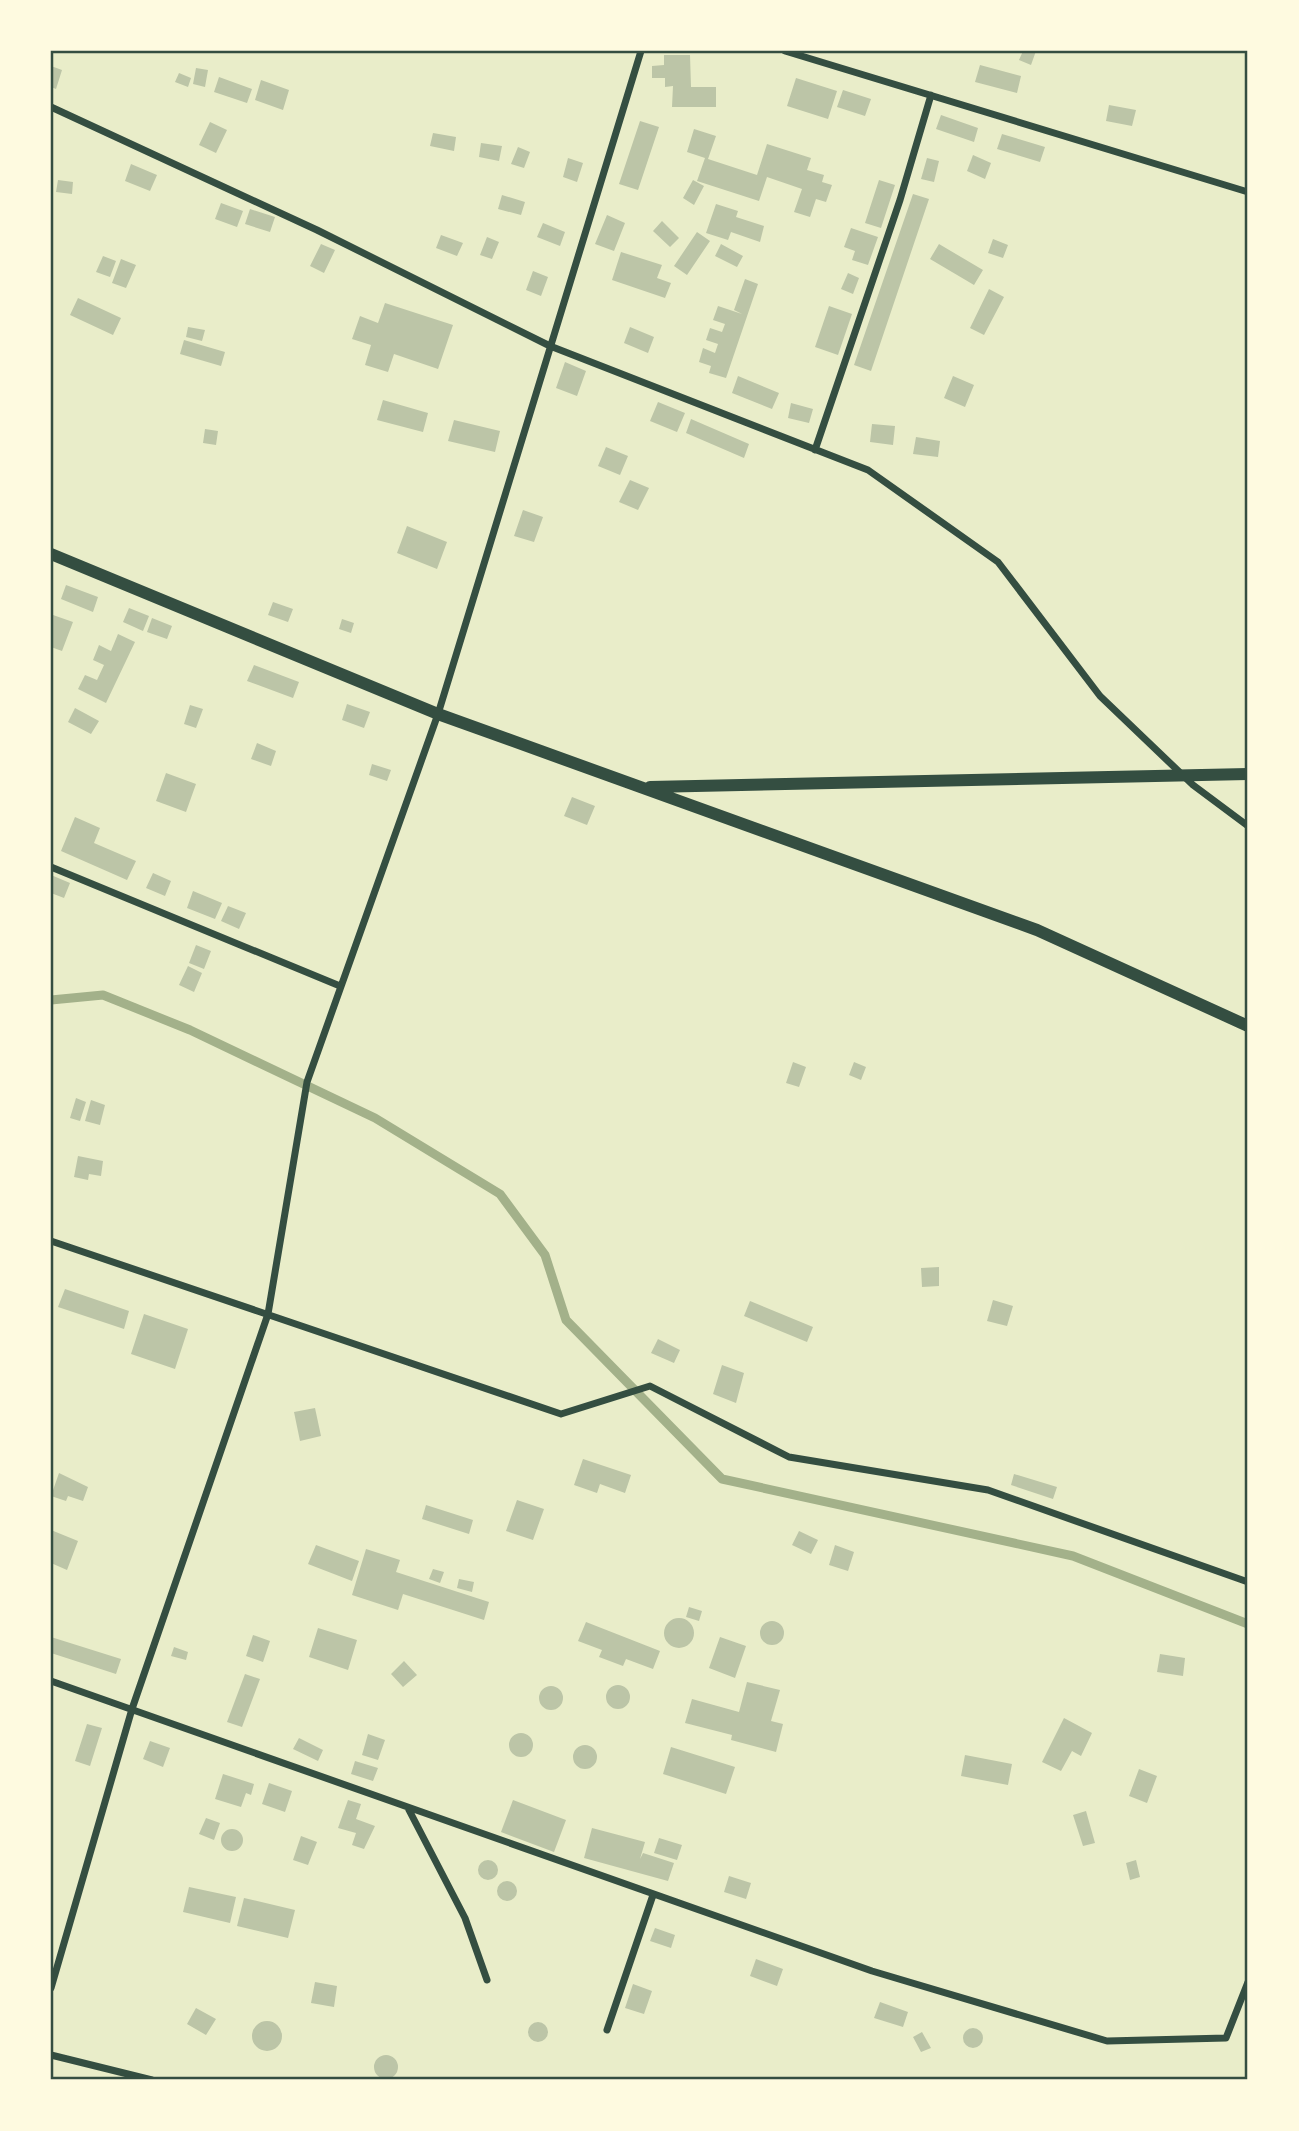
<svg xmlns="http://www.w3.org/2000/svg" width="1299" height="2131" viewBox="0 0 1299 2131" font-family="Inter,sans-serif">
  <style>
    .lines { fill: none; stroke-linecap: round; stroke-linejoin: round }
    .stream { stroke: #a3b18a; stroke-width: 9 }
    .building { fill: #bcc5a7 }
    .minor { stroke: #344e41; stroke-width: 7 }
    .tertiary { stroke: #344e41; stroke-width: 12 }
    .neatline { fill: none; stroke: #344e41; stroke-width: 2.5 }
  </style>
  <rect width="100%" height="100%" fill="#e9edc9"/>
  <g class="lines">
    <path class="stream" d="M51,1000L103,995L190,1030L375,1118L500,1194L545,1255L566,1320L722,1479L1073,1556L1248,1624"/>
  </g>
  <path class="building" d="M1023,51H1036L1031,65L1019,60Z
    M664,55H690L691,87H716V107H672L673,86L665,87V78H652V66L664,65Z
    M980,65L1021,76L1017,93L975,82Z
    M51,66L62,70L56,89L51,87Z
    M196,68L208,70L205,87L193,84Z
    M179,73L191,78L188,87L175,82Z
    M219,77L252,89L247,103L214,92Z
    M796,78L837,91L828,119L787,106Z
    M261,80L289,90L283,110L255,100Z
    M843,90L871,99L865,116L837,107Z
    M1109,105L1136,110L1132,126L1106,121Z
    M941,115L978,128L974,142L936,129Z
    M640,121L659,127L638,190L619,184Z
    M210,122L227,130L216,153L199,145Z
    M694,129L716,136L708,159L757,175L767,144L811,158L807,170L824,175L822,182L832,185L826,202L816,199L810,217L794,212L802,189L767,177L759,201L697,181L705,158L687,152Z
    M433,133L456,137L454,151L430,146Z
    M1002,134L1045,147L1040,162L997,149Z
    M481,143L502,146L499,161L479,157Z
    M518,147L530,152L524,168L511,164Z
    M973,155L991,163L985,179L967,171Z
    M568,158L583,163L577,182L563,177Z
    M927,158L939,161L934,182L921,179Z
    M131,164L157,175L150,191L125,181Z
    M58,180L73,182L72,194L56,192Z
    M693,180L704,186L694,205L683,198Z
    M879,180L895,185L881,228L865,223Z
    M913,194L929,199L871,371L854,365Z
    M502,195L525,202L521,215L498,209Z
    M221,203L243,211L237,227L215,219Z
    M716,204L738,211L736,217L764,226L760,242L731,232L728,240L706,233Z
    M250,209L275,217L270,232L245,224Z
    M607,215L625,223L614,251L595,244Z
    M662,221L679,238L670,247L653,231Z
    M543,223L565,232L560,246L537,237Z
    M851,228L878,237L868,265L852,260L855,251L844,247Z
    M697,232L710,241L687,275L674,266Z
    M441,235L463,243L457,256L436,248Z
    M487,237L499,242L492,259L480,255Z
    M993,239L1008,245L1003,258L988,253Z
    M321,244L335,250L324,273L310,266Z
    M721,244L743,256L737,267L715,256Z
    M939,244L983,270L974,285L930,259Z
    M621,252L662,265L657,278L671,283L665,298L612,280Z
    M103,256L116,261L110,277L96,272Z
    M121,259L136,265L126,288L112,283Z
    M533,271L548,277L541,296L526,290Z
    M848,273L859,278L853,294L841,289Z
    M745,279L758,284L726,378L709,373L711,366L699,362L703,348L715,353L718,344L706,340L710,328L722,332L725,324L713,320L718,306L742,314L734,310Z
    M989,289L1004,297L984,335L970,328Z
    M78,298L121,318L113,335L70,315Z
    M385,303L453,325L438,369L394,354L388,372L365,365L371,345L352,339L360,316L378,323Z
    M829,306L852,314L838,355L815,347Z
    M188,327L205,330L202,341L186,337Z
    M630,327L654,337L648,353L624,343Z
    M184,340L225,352L221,366L180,354Z
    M565,362L586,371L577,396L556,388Z
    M738,376L779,393L772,409L732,393Z
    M953,376L974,385L965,407L944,398Z
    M383,400L428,413L423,432L377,420Z
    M658,402L685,413L677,432L650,421Z
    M791,403L813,409L809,423L788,418Z
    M691,419L749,444L744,458L686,433Z
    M454,420L500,431L495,452L448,441Z
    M872,424L895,426L893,445L870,442Z
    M205,429L218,431L216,445L203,443Z
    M916,437L940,441L938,457L913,454Z
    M606,447L628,456L620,475L598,466Z
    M630,480L649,488L638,510L619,502Z
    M523,510L543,517L534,542L514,536Z
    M407,526L447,542L437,569L397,553Z
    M66,585L98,597L93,612L61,599Z
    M273,602L293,609L288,622L268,615Z
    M129,608L149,616L143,631L123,622Z
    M53,615L73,622L62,651L51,647Z
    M152,618L172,626L167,639L147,632Z
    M342,619L354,623L351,633L339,629Z
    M118,634L135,642L106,703L78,689L85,675L97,680L104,665L93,660L99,645L111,651Z
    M254,665L299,682L293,698L247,681Z
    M347,704L370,712L364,728L342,720Z
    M190,705L203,709L196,728L184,724Z
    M75,708L99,721L91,734L68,722Z
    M257,743L276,751L271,766L251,759Z
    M372,764L391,770L387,781L369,775Z
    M166,773L196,784L186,812L156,801Z
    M572,797L595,806L587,825L564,816Z
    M75,817L100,828L94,843L136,861L127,880L61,851Z
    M153,873L171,881L165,896L146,888Z
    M51,875L70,883L64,898L51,893Z
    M193,891L222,903L215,919L187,908Z
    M228,906L246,913L239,929L221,921Z
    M196,945L211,951L204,969L189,963Z
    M188,966L202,973L194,992L179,985Z
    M793,1062L806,1067L799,1087L786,1083Z
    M854,1062L866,1067L861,1080L849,1075Z
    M76,1098L86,1102L80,1121L70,1118Z
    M91,1100L105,1105L100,1125L85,1121Z
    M78,1156L103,1161L101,1176L89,1174L88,1180L74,1177Z
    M939,1267V1286L922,1287L921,1268Z
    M65,1289L129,1311L124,1329L58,1307Z
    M993,1300L1013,1306L1007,1326L987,1321Z
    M750,1301L813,1327L807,1342L744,1316Z
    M144,1314L188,1329L175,1369L131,1354Z
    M658,1339L680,1350L674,1363L651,1353Z
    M722,1365L744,1373L736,1403L713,1394Z
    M315,1408L321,1436L300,1441L294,1412Z
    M583,1459L631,1475L625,1493L600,1484L597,1493L574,1485Z
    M59,1473L88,1487L83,1501L68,1496L66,1501L51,1496Z
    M1014,1474L1057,1487L1053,1499L1011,1485Z
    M517,1500L544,1509L533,1540L506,1531Z
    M426,1505L473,1520L469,1534L422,1519Z
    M51,1530L78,1541L67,1570L51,1563Z
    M799,1531L818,1540L811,1554L792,1545Z
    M316,1545L359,1561L352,1581L308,1564Z
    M835,1545L854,1552L848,1571L829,1565Z
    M366,1549L400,1560L396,1572L489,1602L484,1620L403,1594L398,1610L352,1595Z
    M433,1569L444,1572L440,1583L429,1579Z
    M459,1579L474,1582L472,1592L457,1588Z
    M689,1607L702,1611L699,1621L686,1617Z
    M664 1633a15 15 0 1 1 30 0a15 15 0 1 1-30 0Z
    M760 1633a12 12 0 1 1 24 0a12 12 0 1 1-24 0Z
    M586,1622L660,1651L653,1669L626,1659L623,1666L599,1657L602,1650L578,1641Z
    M318,1628L357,1640L348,1670L309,1657Z
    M253,1635L270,1641L263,1662L246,1656Z
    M51,1637L121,1659L116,1674L51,1653Z
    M720,1637L746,1646L735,1678L709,1668Z
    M174,1647L188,1652L186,1660L171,1656Z
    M1160,1654L1185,1658L1183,1676L1157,1672Z
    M404,1661L417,1675L403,1687L391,1674Z
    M245,1674L260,1679L242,1727L227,1722Z
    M747,1682L780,1690L771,1721L783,1724L776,1752L731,1740L732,1735L685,1723L692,1699L739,1712Z
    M606 1697a12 12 0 1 1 24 0a12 12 0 1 1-24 0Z
    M539 1698a12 12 0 1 1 24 0a12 12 0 1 1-24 0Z
    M1064,1718L1092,1733L1081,1756L1072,1751L1061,1771L1042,1762Z
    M87,1724L102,1728L90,1766L75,1761Z
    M509 1745a12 12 0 1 1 24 0a12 12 0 1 1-24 0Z
    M368,1734L385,1740L378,1760L362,1755Z
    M299,1738L323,1750L318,1761L293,1749Z
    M150,1741L170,1748L163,1767L143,1759Z
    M573 1757a12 12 0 1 1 24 0a12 12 0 1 1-24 0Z
    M671,1747L735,1767L726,1794L663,1774Z
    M965,1755L1012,1764L1008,1785L961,1776Z
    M355,1761L378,1768L373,1781L351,1774Z
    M1139,1769L1157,1776L1147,1803L1129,1796Z
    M223,1774L254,1784L251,1795L246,1793L241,1807L215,1799Z
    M269,1783L292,1791L285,1812L262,1804Z
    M348,1800L361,1804L356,1819L375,1826L364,1849L352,1845L356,1833L338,1828Z
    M513,1800L566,1820L554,1852L501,1832Z
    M1086,1811L1095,1843L1083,1846L1073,1815Z
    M206,1818L220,1823L214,1840L199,1834Z
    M592,1828L645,1842L640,1859L643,1853L674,1863L668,1881L584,1858Z
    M221 1840a11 11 0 1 1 22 0a11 11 0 1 1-22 0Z
    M301,1836L317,1842L308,1865L293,1860Z
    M659,1838L682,1845L677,1860L654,1853Z
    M1136,1860L1140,1877L1130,1880L1126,1863Z
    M478 1870a10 10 0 1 1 20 0a10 10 0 1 1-20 0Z
    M729,1876L751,1883L746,1899L724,1892Z
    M497 1891a10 10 0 1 1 20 0a10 10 0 1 1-20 0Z
    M189,1887L236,1897L230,1923L183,1912Z
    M244,1898L295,1910L288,1938L237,1926Z
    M655,1928L675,1935L671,1948L650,1941Z
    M756,1959L783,1969L777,1986L750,1976Z
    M315,1982L337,1986L334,2007L311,2003Z
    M633,1984L652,1991L644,2014L625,2008Z
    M880,2002L908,2012L903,2027L874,2018Z
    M196,2008L216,2019L206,2035L187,2024Z
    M252 2036a15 15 0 1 1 30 0a15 15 0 1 1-30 0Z
    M528 2032a10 10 0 1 1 20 0a10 10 0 1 1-20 0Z
    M963 2038a10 10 0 1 1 20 0a10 10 0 1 1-20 0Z
    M922,2032L931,2048L921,2052L913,2037Z
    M374 2067a12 12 0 1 1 24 0a12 12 0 1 1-24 0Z"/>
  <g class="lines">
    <path class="minor" d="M785,51L1248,192
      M51,107L317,230L550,346L868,470L998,562L1100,696L1193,785L1248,826
      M815,450L900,200L931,95
      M51,867L340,986
      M51,1241L561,1414L650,1386L789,1457L988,1490L1248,1582
      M51,1681L872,1971L1107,2041L1226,2038L1248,1982
      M409,1810L465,1918L487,1980
      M51,1988L132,1709L268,1314L307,1082L438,714L641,51
      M607,2030L653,1895
      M51,2055L152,2080"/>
    <path class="tertiary" d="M51,554L438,714L1037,930L1248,1026
      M650,787L1248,774"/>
  </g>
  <rect width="1299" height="2131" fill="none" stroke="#fefae0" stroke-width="105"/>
  <rect x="52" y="52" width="1194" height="2026" class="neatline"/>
</svg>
